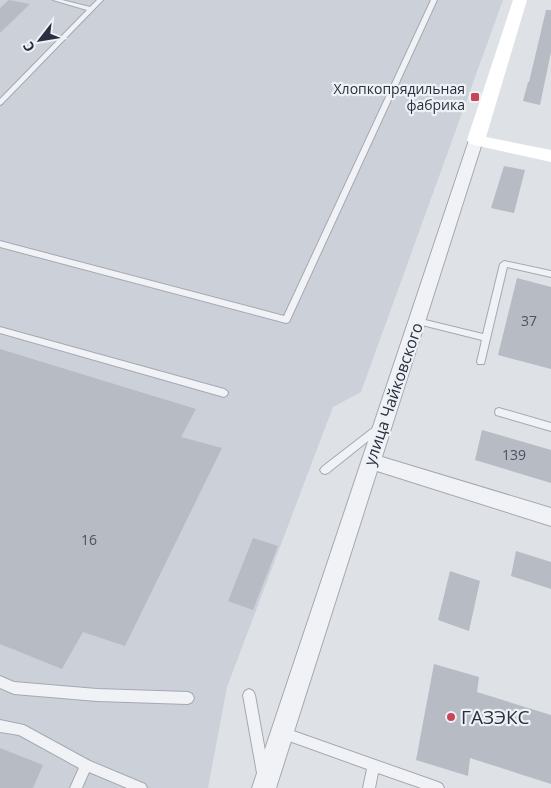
<svg xmlns="http://www.w3.org/2000/svg" width="551" height="788" viewBox="0 0 551 788" font-family="'Open Sans',sans-serif">
  <style>
    .built { fill: #ccd1d9 }
    .building { fill: #b6bbc4 }
    .lines { fill: none; stroke-linecap: round; stroke-linejoin: round }
    .lane-casing { stroke: #a4a9b1; stroke-width: 2 }
    .street-casing { stroke: #a4a9b1; stroke-width: 2 }
    .lane { fill: #f1f2f6; fill-rule: evenodd }
    .street { fill: #f1f2f6; fill-rule: evenodd }
    .secondary { fill: #fff; fill-rule: evenodd }
    .poi-dot { fill: #c94658; stroke: #eef1f5; stroke-width: 2 }
    .labels { text-anchor: middle; stroke-width: 4.5; stroke-linejoin: round; paint-order: stroke }
    .far-poi-label { font-size: 14px; fill: #282f3e; stroke: #eef1f5; text-anchor: end }
    .number-label { font-size: 14px; fill: #4c5260 }
    .street-label { font-size: 16px; fill: #282f3e; stroke: #eef1f5 }
    .near-poi-label { font-size: 19px; fill: #282f3e; stroke: #eef1f5; text-anchor: start }
  </style>
  <rect width="100%" height="100%" fill="#dee2e7"/>
  <path class="built" d="M0,0H503L361,392L333,407L227,687L208,788H0Z"/>
  <path class="building" d="M9,0L30,4L0,33V8Z
    M546,10H551V52L540,105L523,101L528,82H529Z
    M504,166L525,170L514,213L491,208Z
    M517,278L551,287V369L498,355Z
    M0,349L196,409L181,437L222,448L125,646L83,632L62,669L0,644Z
    M482,430L551,450V483L475,460Z
    M253,538L278,546L253,610L228,601Z
    M516,551L551,562V589L511,576Z
    M450,571L480,581L469,631L438,620Z
    M434,664L479,677L477,692L551,715V784L470,758L468,776L416,760Z
    M0,748L43,765L33,788H0Z"/>
  <g class="lines">
    <g class="lane-casing">
      <path id="lane" d="M53,0H62L90,7L97,0H103L2,104L0,105V99L87,10Z
        M431,0H437L289,322L286,323L0,247V241L284,316Z
        M504,261L551,271V277L507,267L484,364H478L477,362L482,340L414,323L413,321L417,318L483,334L500,264Z
        M0,327L224,389L227,391L228,393L227,395L224,397L0,333Z
        M499,408L551,423V431L496,415L495,412L496,409Z
        M379,423L382,424L384,427L382,430L328,473L325,474L322,473L320,470L322,467Z
        M0,676L14,682L97,689L188,692L192,694L194,698L192,702L188,704L97,701L14,694L0,688Z
        M249,689L253,691L255,695L269,773L267,777L263,779L259,777L257,773L243,695L245,691Z
        M0,720L24,725L90,761L145,784L147,788H127L89,772L82,788H70L79,768L19,735L0,732Z
        M282,727L438,782L442,784L444,788H421L378,773L375,788H363L367,769L278,737L276,733L278,729Z"/>
    </g>
    <g class="street-casing">
      <path id="street" d="M476,136L483,140L382,457L551,508V526L377,471L276,788H252L469,140Z"/>
    </g>
    <use href="#lane" class="lane"/>
    <use href="#street" class="street"/>
    <path class="secondary" d="M513,0H527L486,137L551,150V162L470,144L467,140Z"/>
  </g>
  <g class="poi-dot">
    <rect x="470" y="92" width="10" height="10" rx="2.5"/>
    <circle cx="451" cy="717" r="5"/>
  </g>
  <g class="labels">
    <g class="far-poi-label">
      <text x="465" y="94">Хлопкопрядильная<tspan x="465" dy="16">фабрика</tspan></text>
    </g>
    <g class="number-label">
      <text x="529" y="326">37</text>
      <text x="514" y="460">139</text>
      <text x="89" y="545">16</text>
    </g>
    <g class="street-label">
      <text transform="translate(393 394) rotate(-71)" y="6">улица Чайковского</text>
    </g>
    <g class="near-poi-label">
      <text x="461" y="724">ГАЗЭКС</text>
    </g>
  </g>
  <g transform="translate(40 40) rotate(239)" stroke="#eef1f5" stroke-width="4" paint-order="stroke">
  <path d="M0-4L9 19L0 12L-9 19Z" fill="#282f3e"/>
  <text y="-8" font-size="14" font-weight="bold" text-anchor="middle" fill="#282f3e">С</text>
  </g>
</svg>
